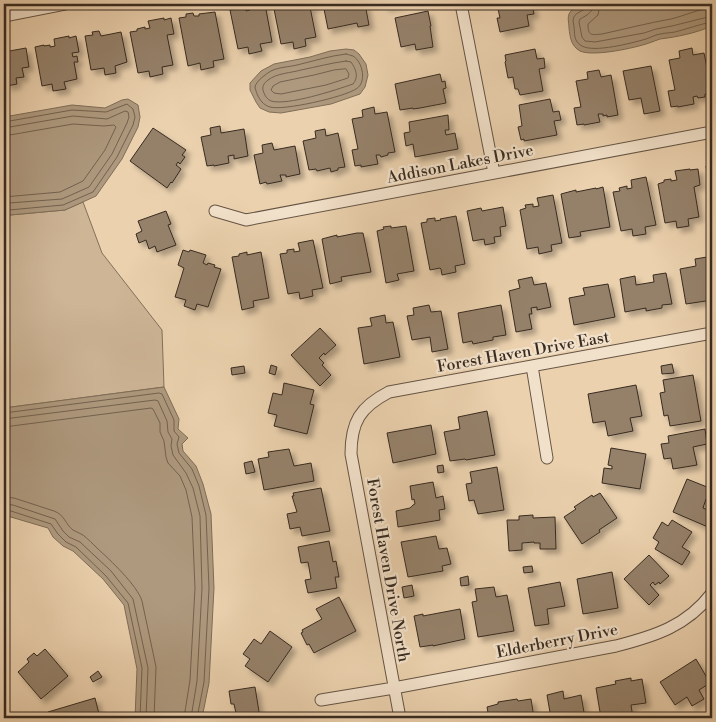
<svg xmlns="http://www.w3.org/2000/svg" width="716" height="722" viewBox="0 0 716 722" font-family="'Libre Bodoni',serif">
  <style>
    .green { fill: #cdb596; stroke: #82705b }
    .water { fill: #ae997e; stroke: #7f6d58 }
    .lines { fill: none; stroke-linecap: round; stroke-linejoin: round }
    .shore { stroke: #73624f; stroke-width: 1 }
    .building { fill: #95816a; stroke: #382b20; filter: url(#shadow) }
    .minor-casing { stroke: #655444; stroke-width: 13 }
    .minor { stroke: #f2e1ca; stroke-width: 11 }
    .labels { text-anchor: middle; stroke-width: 4.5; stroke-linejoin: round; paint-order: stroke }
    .street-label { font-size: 16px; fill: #382b20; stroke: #f2e1ca }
  </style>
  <defs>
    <filter id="shadow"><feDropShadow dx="4.5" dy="4.5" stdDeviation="2.5" flood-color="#0004"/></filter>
  </defs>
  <rect width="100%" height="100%" fill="#ebd1ae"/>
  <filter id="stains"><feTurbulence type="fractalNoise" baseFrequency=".004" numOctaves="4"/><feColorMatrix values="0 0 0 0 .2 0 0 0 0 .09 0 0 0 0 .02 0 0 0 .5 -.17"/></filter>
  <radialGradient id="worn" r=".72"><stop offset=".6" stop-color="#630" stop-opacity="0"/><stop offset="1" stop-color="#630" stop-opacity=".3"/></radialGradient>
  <path class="green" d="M83,202L102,253L162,330L164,387L4,408V217L10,215L65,210Z"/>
  <path class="water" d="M590,4H712V26C696,33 677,37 660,39C656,40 653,42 649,43C635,48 593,57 580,51C571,46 570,37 569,28C569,22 566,15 572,10C577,6 585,5 590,4Z
    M346,49L354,50L359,54L366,64L368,75L365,87L360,94L331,104L281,113L269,112L260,108L256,102L250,90V83L261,71L274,64L310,57L330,51Z
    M128,99L138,105L140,117L138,127L122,159L96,196L65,210L10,215L4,217V117L72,105L105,108L122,100Z
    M164,387L179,419L178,429L188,438L182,444L183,451L196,466L203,484L211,514L214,588L209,683L202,718H135L137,669L124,605L103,579L73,551L63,546L53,537L48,528L4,515V408Z"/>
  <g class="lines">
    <path class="shore" d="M586,4L585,9C576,14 571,15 574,26C575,34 573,41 582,46C594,53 632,43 646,39C649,38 653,36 656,35C663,33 669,33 675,32C687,29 700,24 712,22
      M593,4C593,13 587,15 580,19L579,22L582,37L585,41L595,42L644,33L656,29L672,26L712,16
      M600,4L598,15L588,24C588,36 591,35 602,34C625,29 648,23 671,19C684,16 698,9 712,8
      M346,54C348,55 351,55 353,56C363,62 367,83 356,89C344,97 283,111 270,107C263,105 260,100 257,94C257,93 255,89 255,87C256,81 266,74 271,71C279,67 289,67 297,65C314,61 329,56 346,54Z
      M346,61L351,62C356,69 359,77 353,84C336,90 287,106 271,101C267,99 265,96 264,93C261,87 264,83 268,80C277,73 291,73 301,70C316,67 331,63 346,61Z
      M346,69L349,74L348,78L326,85L281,94L274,93L271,90L273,86L280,82L314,75L334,70Z
      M4,122L72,110L106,112L127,104L133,109L135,117L133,125L117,157L93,192L63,205L9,210L4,212
      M4,128L73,116L107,119L125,111L128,112L129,117L127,123L112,154L89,187L62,199L9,203L4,205
      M4,136L73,124L104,126L114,125L116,127L105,150L83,181L60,192L4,197
      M4,413L159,393L162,394L174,420V431L179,437L177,444L179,453L192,469L199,486L206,515L209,588L204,682L197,718
      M4,419L155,400L158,401L167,421L168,432L172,439L171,446L173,455L186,473L193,488L200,516L202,588L197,681L191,718
      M4,427L151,408L153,409L160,423V432L164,441L166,457L168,463L180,476L186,490L192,517L195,588L190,680L184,718
      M4,497L14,498L54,511C65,515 65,524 73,530C76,532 80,533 83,535C88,539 93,544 97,548C110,560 137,585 142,601L156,667L154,718
      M4,504L13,505L55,519L63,531L69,537L80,542L111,571L133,599L148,668L146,718
      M4,510L11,511L51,524L58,534L66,542L76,547L106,576L128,603L142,668L140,718"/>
  </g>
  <path class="building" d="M249,4H265L272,42L260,44L262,51L249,54L248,47L238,49L230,10L245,8L246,11L250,10Z
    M273,4H316V6L310,7L316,37L305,39L306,46L294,49L293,42L281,44Z
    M323,4H365L369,25L358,27L357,23L328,29Z
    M384,4H401L385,7Z
    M497,4H525L526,5L532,4L534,14L527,15L529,26L500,32L497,18H500Z
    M428,11L431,26H430L433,47L416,50L415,44L401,47L395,18Z
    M215,12L224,59L213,61L214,67L201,70L200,63L188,66L179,18L186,17V14L193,13L194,16H199V14Z
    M164,18V20L171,18L174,34L167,35L173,65L162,67L163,74L150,77L149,71L138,73L130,32L137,31V29L145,27V29L150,28L148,21Z
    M99,31L101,36L121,32L127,62L115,66L116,73L105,75L104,68L91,70L85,36L93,35L92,32Z
    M69,36V38L76,36L79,52L72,53L73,57L77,56L78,62H74L77,79L64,82L66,89L53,91L52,84L42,86L35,47L44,45V46L50,45V47L55,46L54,39Z
    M26,48L29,67L22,68L24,77L16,78L17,84L7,86L6,80H4V51V52Z
    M692,48L693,55L704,53L712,93L705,94V97L698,98L697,96L693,97L694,104L678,107V106L671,107L668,91L675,90L669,60L680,58L679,51Z
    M535,49L537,59L544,58L545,68L539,69L543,91L520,95L518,89H515L513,77L508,78L505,62L506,61L505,55Z
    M651,66L660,111L644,114L641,98L629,100L623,71Z
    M599,70L601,77L611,75L618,115L607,117V115L603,116V114H598L600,122L584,125V124L577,125L574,108L581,107L576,81L588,79L587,72Z
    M440,74L442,82L445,81L446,88L443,89L446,103L420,108L413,109V108L400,110L395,84Z
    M550,99L553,112L559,111L561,120L554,121L557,135L524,141V139L521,140L518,127L522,126L519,105Z
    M374,107L375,114L387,112L395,152L388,153V155L381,157L380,155H376L378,164L361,167V165L355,166L352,150L358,149L352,119L363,117L362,110Z
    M448,115L449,130H445L446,135L455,133L458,149L415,157L413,144L406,146L404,133L410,132L409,122Z
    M220,126L221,133L244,129L248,156L234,159V155L228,156L229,163L214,166V165L207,166L201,137L211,135L210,128Z
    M153,128L186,150L182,155L185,157L180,164L178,162L176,165L181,169L172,183L171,182L167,188L130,161Z
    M325,129L326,136L338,133L345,167L338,168V170L331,172L330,168L317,171L316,169L309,170L303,141L316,138L315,131Z
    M272,143L274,150L295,146L300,174L286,177V175H280L282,181L267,184L266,182L260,184L254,155L263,153L262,145Z
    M712,165V201L706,166Z
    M690,169V170L698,169L700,185L694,187L699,217L688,219L689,226L677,228L676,221L665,223L658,184L664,182V180L671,179V181L677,180L675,171Z
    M646,177L656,225L645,227L646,234L633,236L632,229L621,231L613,192L620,191L619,188L627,186V189L632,188L631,180Z
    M603,187L610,227L580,232L581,236L569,238L561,194L576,190V192L596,188V189Z
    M553,195L562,243L551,245L552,251L539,254L538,247L527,249L520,210L526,208L525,205L533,204V207L539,206L537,198Z
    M503,207L506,226L500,227L501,236L494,237L495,243L485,245L484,239L473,241L467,211L481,208L482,211Z
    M166,211L171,224L168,225L176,245L157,252L155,246L149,249L146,240L139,243L136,234L142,231L138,221Z
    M456,216L465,264L455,266L456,272L442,275L441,269L440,268L430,270L421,223L427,222V219L435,218V221L441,220L440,219Z
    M391,226V228L406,226L414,271L397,274L399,280L386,283L377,231L384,229L383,227Z
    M357,233H363L371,272L341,277L342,281L330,284L322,239L337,235V237Z
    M313,240L323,288L312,290L313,296L300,299L299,292L288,294L280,254L287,253V250L294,249V252L300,251L298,243Z
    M183,250L189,252L190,250L206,255L203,263L207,265L208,263L215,265L214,267L221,269L208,307L197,304L195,310L184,306L186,300L175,297L184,268L178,265Z
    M247,252V255L261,252L269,298L253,301L254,307L242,310L232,257L239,256V254Z
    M707,257L708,264L712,263V300L686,304L680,269L696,266L695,259Z
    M666,273L672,304L662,305V308L646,311V308L625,312L620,279L635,276L636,285L654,282L653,275Z
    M532,277L534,285L546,283L551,307L537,310V307L531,308L532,314H529L532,329L516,332L509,291L520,288L518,280Z
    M608,284L615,317L574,325L569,298L585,295L583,288Z
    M429,305L431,312L441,311L448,349L432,352L430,337L412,340L407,316L414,315L413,308Z
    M501,305L506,335L493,337V340L473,344L472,341L463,343L458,313Z
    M385,315L386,323L393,322L400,357L364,364L358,328L372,326L370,318Z
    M320,328L336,345L325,355L324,353L319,358L324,363L322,365L331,375L320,386L291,355Z
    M672,364L674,373L662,374L661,366Z
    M271,365L277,367L275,375L269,373Z
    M244,366L245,373L232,375L231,368Z
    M693,375L701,421L670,426L668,415L664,416L660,393L665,392L663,380Z
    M284,383L314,390L310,404L314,405L307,434L274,426L277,415L268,413L273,393L282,395Z
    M636,385L642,416L630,418L633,431L608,436L605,421L593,423L588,394Z
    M487,411L495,455L466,460L465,459L450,461L444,432L460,429L458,417Z
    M431,425L436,454L393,463L387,433Z
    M705,429L707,444L693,447L697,465L673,469L671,458L664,459L661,444L669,443L668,436Z
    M611,448L646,454L640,489L602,483L604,468L612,469V466L608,465Z
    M289,449L294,466L311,463L314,481L264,490L258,459L269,457L268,452Z
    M252,461L255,472L246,474L244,463Z
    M443,465L444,472L438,473L437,466Z
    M497,467L504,510L478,514L474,500L469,501L466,484L472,483L470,472Z
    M687,479L712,489L708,500L706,499L703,508L712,512V516L708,527L673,512Z
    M433,482L436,498L443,496L445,509L439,510L440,520L398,527L396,511L410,508L413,505L415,504L414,499L412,500L410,486Z
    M321,488L330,531L302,536L300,527L290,529L287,514L297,512L292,496H294L293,493Z
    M600,493L617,518L599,530L600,532L582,544L564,517L576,509L574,507L592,495L593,497Z
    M533,515V518L555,517L556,549H540V543H534V542L522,543V550L509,551L507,520H519V516Z
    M672,520L692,532L682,547L690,552L682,565L655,549L659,542L653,538L662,522L668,526Z
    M436,536L439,549L447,548L451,564L442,566L443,571L408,577L401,542Z
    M329,541L333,562L336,561L339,577H335L337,588L308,593L305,580L311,579L308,562L301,563L298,547Z
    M649,555L669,576L660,584L659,582L655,585L653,582L650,585L659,595L649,605L624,579Z
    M532,566L533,572L524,573L523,567Z
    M612,572L618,608L583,614L577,579Z
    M468,576L469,585L461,586L460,578Z
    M560,582L565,606L547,609L549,624L535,626L528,588Z
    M412,585L414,596L404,598L402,587Z
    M494,587L496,597L507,595L514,631L478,637L472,602L477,601L475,589Z
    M339,597L356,631L314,653L309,644L307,645L301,633L303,632L302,630L322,619L316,609Z
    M460,609L465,639L433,646V645L420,647L414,616L423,614V616Z
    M270,631L292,647L268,682L245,666L250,659L243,654L254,639L261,644Z
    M45,649L68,676L41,699L18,672L29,662L27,659L34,653L37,656Z
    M712,654V664L707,660Z
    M696,659L710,683L699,690L704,699L692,706L687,697L675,705L660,682Z
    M98,671L102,677L93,682L90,677Z
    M631,678V681L642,679L646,703L631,705L633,718H601L596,688L616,684L615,681Z
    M255,687L260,718H237L234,704H231L229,691Z
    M563,691L564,699L581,695L585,718H551L547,695Z
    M95,698L99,714L91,717V718H50L48,712Z
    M517,699L518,701L531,699L534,718H489L487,707L498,704V702Z"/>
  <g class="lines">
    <g class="minor-casing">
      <path id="minor" d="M461,4L494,173
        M4,16L65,4
        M215,211L246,220L712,132
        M532,366L547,458
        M321,700L394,688L616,646C655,636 687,626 712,593
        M4,715L6,718
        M400,718L351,454C351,422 360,407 389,392L712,333"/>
    </g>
    <use href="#minor" class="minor"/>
  </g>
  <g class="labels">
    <g class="street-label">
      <text transform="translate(460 163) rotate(-11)" y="6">Addison Lakes Drive</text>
      <text transform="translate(523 351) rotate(-10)" y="6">Forest Haven Drive East</text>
      <text transform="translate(389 570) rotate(80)" y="6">Forest Haven Drive North</text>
      <text transform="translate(557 640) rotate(-11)" y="6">Elderberry Drive</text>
    </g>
  </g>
  <rect width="716" height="722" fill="none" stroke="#ebd1ae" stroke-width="20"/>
  <rect x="5" y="5" width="706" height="712" fill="none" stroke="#382b20" stroke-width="2.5"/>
  <rect x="10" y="10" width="696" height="702" fill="none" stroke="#382b20"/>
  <rect width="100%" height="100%" filter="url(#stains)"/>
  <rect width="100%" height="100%" fill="url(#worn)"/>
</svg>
